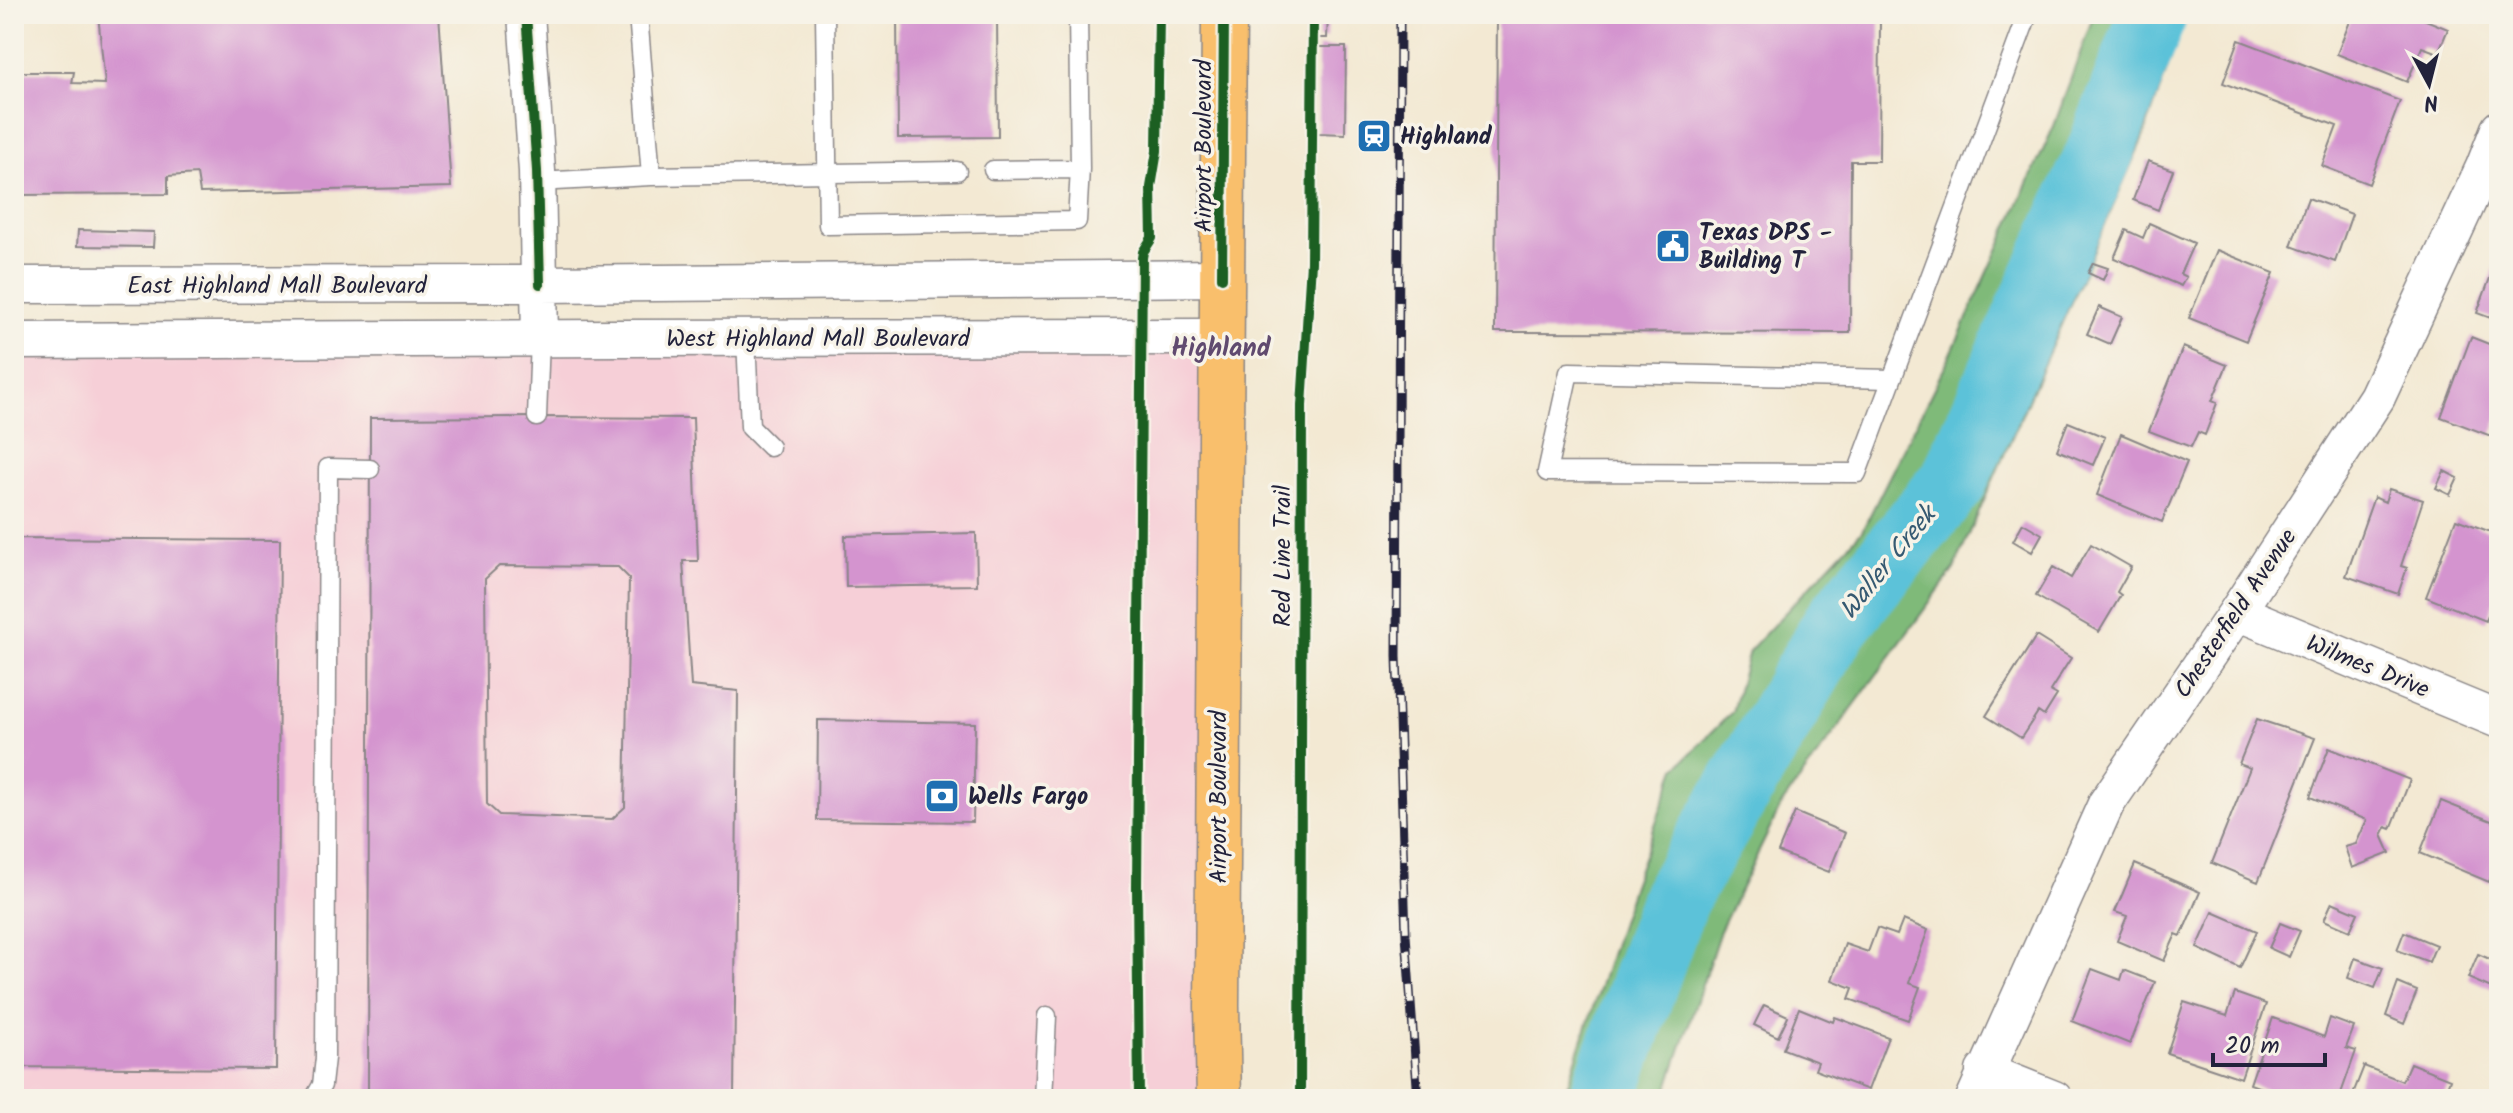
<svg xmlns="http://www.w3.org/2000/svg" width="2513" height="1113" viewBox="0 0 2513 1113" font-family="Kalam,sans-serif">
  <style>
    .built { fill: #f6cfd7 }
    .forest { fill: #7fba79; stroke: #506e5a; stroke-width: 2 }
    .lines { fill: none; stroke-linecap: round; stroke-linejoin: round }
    .river { stroke: #5cc2d9; stroke-width: 68 }
    .building { fill: #d494cf; fill-rule: evenodd }
    .lane-casing { stroke: #8a8687; stroke-width: 21 }
    .street-casing { stroke: #8a8687; stroke-width: 39 }
    .primary-casing { stroke: #8a8687; stroke-width: 47 }
    .lane { stroke: #fff; stroke-width: 18 }
    .street { stroke: #fff; stroke-width: 36 }
    .primary { stroke: #f9bf6c; stroke-width: 44 }
    .rail-casing { stroke: #22223b; stroke-width: 9 }
    .rail { stroke: #f7f3e8; stroke-width: 6; stroke-dasharray: 18; stroke-linecap: butt }
    .cycleway-casing { stroke: #f7f3e8; stroke-width: 15 }
    .cycleway { stroke: #1b5e20; stroke-width: 10 }
    .labels { text-anchor: middle; stroke-width: 7; stroke-linejoin: round; paint-order: stroke }
    .poi-label { font-size: 24px; font-weight: bold; fill: #22223b; stroke: #f7f3e8; text-anchor: start }
    .street-label { font-size: 24px; fill: #22223b; stroke: #f7f3e8 }
    .neighbourhood-label { font-size: 26px; font-weight: bold; fill: #604a6f; stroke: #f7f3e8 }
    .water-label { font-size: 26px; font-style: italic; fill: #365a72; stroke: #f7f3e8 }
  </style>
  <rect width="100%" height="100%" fill="#f7f3e8"/>
  <filter id="ink" filterUnits="userSpaceOnUse"><feTurbulence type="fractalNoise" baseFrequency=".0125" numOctaves="2"/><feDisplacementMap in="SourceGraphic" scale="16" xChannelSelector="R" yChannelSelector="G"/><feConvolveMatrix kernelMatrix="1 2 1 2 8 2 1 2 1" color-interpolation-filters="sRGB"/></filter>
  <filter id="wash" filterUnits="userSpaceOnUse"><feTurbulence type="fractalNoise" baseFrequency=".006" numOctaves="4" result="noise"/><feDisplacementMap in="SourceGraphic" scale="32" xChannelSelector="R" yChannelSelector="G"/><feGaussianBlur stdDeviation="1.8" result="paint"/><feColorMatrix in="noise" values="0 0 0 0 0 0 0 0 0 0 0 0 0 0 0 0 0 1.4 0 .05"/><feComposite in="paint" operator="in"/></filter>
  <g filter="url(#wash)">
    <rect width="100%" height="100%" fill="#f3e9d3"/>
    <path class="built" d="M1221,337L1219,1099H14V341Z"/>
    <path class="forest" d="M2094,14H2187L2142,140L1954,569L1782,804L1720,931L1664,1099H1563L1633,885L1676,768L1732,712L1749,651L1862,531L1951,354L2054,126Z"/>
    <g class="lines">
      <path class="river" d="M1602,1099L1675,898L1836,624L1953,482L2098,157L2153,14"/>
    </g>
    <g id="blocks">
      <path class="building" d="M98,14H439L451,187L200,193L197,174L168,176V194L14,195V72H74L72,83L105,84Z
        M897,14H997L998,137L898,138Z
        M1497,14H1880L1879,161H1851L1850,333L1495,332Z
        M2353,14H2411L2448,29L2438,53L2422,47L2407,82L2337,54Z
        M1319,16H1328L1327,38H1319Z
        M2239,40L2400,101L2369,184L2322,166L2337,126L2223,83Z
        M1318,47H1346L1345,134L1318,133Z
        M2148,161L2173,170L2158,210L2133,200Z
        M2308,198L2352,214L2335,262L2291,246Z
        M2149,223L2194,243L2180,274L2186,277L2181,286L2114,258L2126,230L2143,238Z
        M78,230L154,232L153,247L77,246Z
        M2217,250L2274,273L2246,341L2189,318Z
        M2496,262L2499,264V321L2477,313Z
        M2093,263L2108,268L2103,280L2088,273Z
        M2099,307L2122,317L2110,344L2087,334Z
        M2471,337L2499,348V416L2491,436L2441,417Z
        M2183,347L2227,365L2212,401L2217,403L2205,435L2198,432L2191,447L2149,431Z
        M537,417L693,418L698,561H683L691,686L738,691L734,1099H368L370,418ZM499,566L618,567L629,578L625,807L612,819L499,815L487,804L485,579Z
        M2068,422L2105,437L2093,465L2057,450Z
        M2121,434L2187,462L2162,522L2097,495Z
        M2444,471L2458,478L2450,495L2436,488Z
        M2389,489L2423,500L2401,566L2407,568L2398,594L2346,576L2374,497L2385,502Z
        M2456,519L2499,535V589L2486,621L2426,597Z
        M2023,523L2042,534L2032,552L2013,541Z
        M976,533L977,585L846,587L845,536Z
        M14,538L280,540L276,1069L14,1067Z
        M2091,544L2131,567L2117,592L2121,595L2099,632L2036,596L2053,567L2071,578Z
        M2036,636L2071,658L2050,691L2057,695L2044,716L2038,712L2021,738L1986,716Z
        M2257,719L2315,738L2258,882L2212,863L2250,768L2239,764Z
        M818,720L975,723L973,822L817,820Z
        M2329,748L2410,780L2391,829L2386,827L2382,835L2390,853L2352,868L2345,847L2356,844L2367,820L2310,797Z
        M2441,801L2499,824V857L2489,882L2420,853Z
        M1795,812L1845,833L1829,872L1778,852Z
        M2135,864L2200,892L2181,936L2176,934L2164,961L2117,941L2127,916L2115,912Z
        M2332,902L2358,913L2350,931L2324,920Z
        M2213,912L2257,931L2240,968L2197,948Z
        M1903,920L1928,930L1909,983L1920,987L1908,1020L1849,999L1853,988L1832,980L1845,944L1868,952L1877,928L1897,935Z
        M2280,923L2300,931L2289,957L2269,948Z
        M2404,932L2436,945L2429,962L2397,950Z
        M2478,954L2499,963L2498,991L2468,978Z
        M2355,958L2383,968L2375,988L2348,978Z
        M2092,969L2121,980L2124,970L2155,982L2130,1044L2072,1021Z
        M2398,983L2417,991L2404,1024L2386,1016Z
        M2235,993L2266,1004L2241,1078L2167,1053L2184,1002L2227,1016Z
        M1764,1005L1788,1016L1778,1037L1754,1025Z
        M1799,1008L1833,1022L1835,1017L1888,1037L1868,1090L1815,1070L1818,1062L1783,1049Z
        M2273,1018L2324,1037L2330,1018L2354,1027L2346,1048L2356,1051L2339,1099H2291L2250,1084Z
        M2410,1063L2450,1079L2443,1099H2351L2364,1066L2402,1081Z"/>
    </g>
  </g>
  <g filter="url(#ink)">
    <use href="#blocks" fill-opacity="0" stroke="#8a8687" stroke-width="2"/>
    <g class="lines">
      <g class="lane-casing">
        <path id="lane" d="M638,14L651,176L957,171
          M825,14L828,225L1077,221L1080,169L1078,14
          M993,170L1080,169
          M537,182L651,176
          M746,338L750,427L770,447
          M1891,379L1569,372L1547,472L1857,473L2028,14
          M537,417L540,339
          M314,1099L322,1085L325,1058L328,468L370,469
          M1043,1099L1047,1016"/>
      </g>
      <g class="street-casing">
        <path id="street" d="M526,14L537,171L540,339
          M14,285L540,284L1222,278
          M14,341C416,336 819,339 1221,337
          M2237,612L2499,720
          M1984,1071L2054,1099
          M1974,1099L2106,804L2237,612L2377,397L2484,167L2499,129"/>
      </g>
      <g class="primary-casing">
        <path id="primary" d="M1219,1099L1217,1006L1224,14"/>
      </g>
      <use href="#lane" class="lane"/>
      <use href="#street" class="street"/>
      <use href="#primary" class="primary"/>
      <g class="rail-casing">
        <path id="rail" d="M1400,14L1397,656L1406,935L1418,1099"/>
      </g>
      <use href="#rail" class="rail"/>
      <g class="cycleway-casing">
        <path id="cycleway" d="M526,14L537,171L540,284
          M1222,278L1224,14
          M1139,1099L1137,888L1142,258L1143,252L1152,238L1151,187L1157,151L1159,14
          M1300,1099L1302,406L1311,262L1313,14"/>
      </g>
      <use href="#cycleway" class="cycleway"/>
    </g>
  </g>
  <defs>
    <g id="station-square" transform="scale(1.8)"><rect x="-9" y="-9" width="18" height="18" rx="4" fill="#1f6fb2" stroke="#f7f3e8"/><path d="M-3-6H3Q5-6 5-4V2Q5 4 3 4L4.5 6H3L1.5 4h-3L-3 6H-4.5L-3 4Q-5 4-5 2V-4Q-5-6-3-6ZM-3.5-4v3h7v-3ZM-3.5 1v1.5H-2V1ZM2 1v1.5H3.5V1Z" fill="#fff"/></g>
    <g id="civic-square" transform="scale(1.8)"><rect x="-9" y="-9" width="18" height="18" rx="4" fill="#1f6fb2" stroke="#f7f3e8"/><path d="M-.6-6.5H3V-4.5H.6V-3L4-1V1h2V6H-6V1h2V-1L-.6-3ZM-1.2 2.5V6h2.4V2.5Z" fill="#fff"/></g>
    <g id="bank-square" transform="scale(1.8)"><rect x="-9" y="-9" width="18" height="18" rx="4" fill="#1f6fb2" stroke="#f7f3e8"/><path d="M-6-4H6V4H-6ZM0-2.3a2.3 2.3 0 1 0 0 4.6a2.3 2.3 0 1 0 0-4.6Z" fill="#fff"/></g>
  </defs>
  <g fill-rule="evenodd">
    <use href="#station-square" x="1374" y="136"/>
    <use href="#civic-square" x="1673" y="246"/>
    <use href="#bank-square" x="942" y="796"/>
  </g>
  <g class="labels">
    <g class="poi-label">
      <text x="1400" y="144">Highland</text>
      <text x="1699" y="240">Texas DPS -<tspan x="1699" dy="28">Building T</tspan></text>
      <text x="968" y="804">Wells Fargo</text>
    </g>
    <g class="street-label">
      <text transform="translate(1203 146) rotate(-90)" y="8">Airport Boulevard</text>
      <text x="277" y="293">East Highland Mall Boulevard</text>
      <text x="818" y="346">West Highland Mall Boulevard</text>
      <text transform="translate(1282 556) rotate(-90)" y="8">Red Line Trail</text>
      <text transform="translate(2235 613) rotate(-56)" y="8">Chesterfield Avenue</text>
      <text transform="translate(2368 666) rotate(22)" y="8">Wilmes Drive</text>
      <text transform="translate(1218 797) rotate(-90)" y="8">Airport Boulevard</text>
    </g>
    <g class="neighbourhood-label">
      <text x="1221" y="356">Highland</text>
    </g>
    <g class="water-label">
      <text transform="translate(1887 562) rotate(-51)" y="9">Waller Creek</text>
    </g>
  </g>
  <rect width="2513" height="1113" fill="none" stroke="#f7f3e8" stroke-width="48"/>
  <g transform="translate(2429 84) rotate(173)" stroke="#f7f3e8" stroke-width="6" paint-order="stroke">
  <path d="M0-6L14 30L0 20L-14 30Z" fill="#22223b"/>
  <text y="-12" font-size="22" font-weight="bold" text-anchor="middle" fill="#22223b">N</text>
  </g>
  <path d="M2213 1053v12h112v-12" fill="none" stroke="#22223b" stroke-width="4"/>
  <text x="2225" y="1053" font-size="24" fill="#22223b" stroke="#f7f3e8" stroke-width="6" paint-order="stroke">20 m</text>
</svg>
